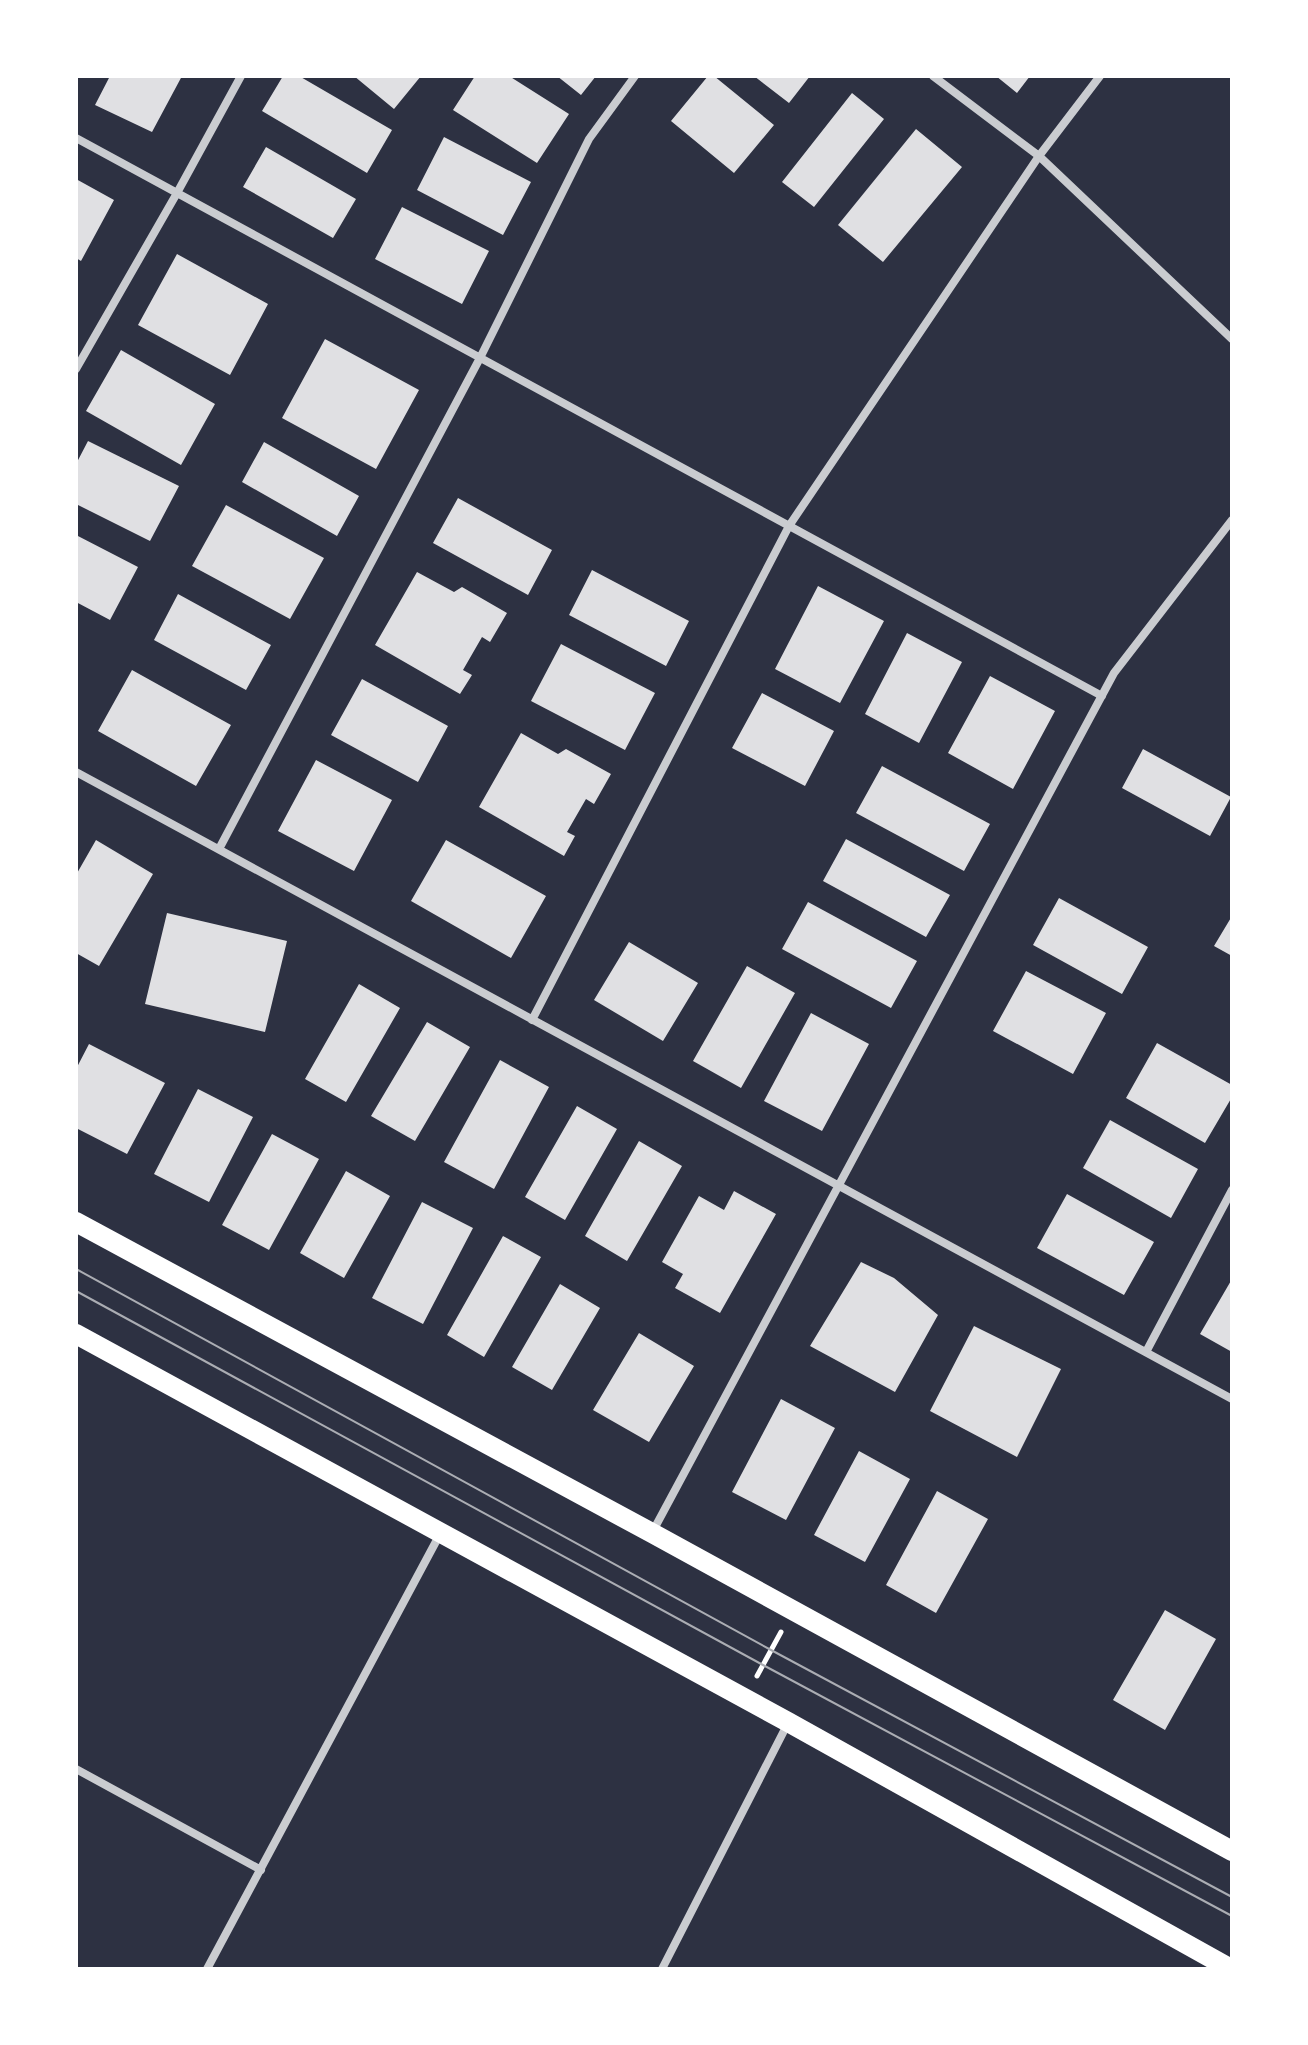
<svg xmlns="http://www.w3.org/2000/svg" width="1308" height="2045" viewBox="0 0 1308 2045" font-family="'PT Sans Narrow',sans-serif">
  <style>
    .building { fill: #e0e0e3 }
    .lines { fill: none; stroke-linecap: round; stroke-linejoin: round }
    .path { stroke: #fff; stroke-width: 5 }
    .minor { stroke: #caccd0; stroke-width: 8 }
    .primary { stroke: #fff; stroke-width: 20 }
    .tram { stroke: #abadb3; stroke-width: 2 }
  </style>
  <rect width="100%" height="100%" fill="#2d3142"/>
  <path class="building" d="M110,76H182L152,132L95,105Z
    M283,76H299L392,130L367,173L262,111Z
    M354,76H421L394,109Z
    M475,76H509L569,114L537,163L453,110Z
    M557,76H596L581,95Z
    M708,76H714L774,125L734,173L671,121Z
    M754,76H810L789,103Z
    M996,76H1030L1017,93Z
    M852,93L884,119L814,207L782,182Z
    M916,129L962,167L883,262L838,225Z
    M444,137L531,182L503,235L417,190Z
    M266,147L356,199L333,238L243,187Z
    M76,179L114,200L81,261L76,258Z
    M402,207L489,251L462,304L375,259Z
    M177,254L268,304L230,375L138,325Z
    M325,339L419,390L376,469L282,418Z
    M121,350L215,404L181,465L86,411Z
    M88,441L179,486L150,541L76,504V464Z
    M264,442L359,496L337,536L242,482Z
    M458,498L552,550L528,595L433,543Z
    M226,505L324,558L290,619L192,566Z
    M76,535L138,567L110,620L76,602Z
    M592,570L689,621L666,666L569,615Z
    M417,572L454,592L462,587L507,613L490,642L482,637L463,670L472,675L460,694L375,645Z
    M818,586L884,621L840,703L775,669Z
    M178,594L271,645L246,690L154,640Z
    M907,633L962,662L919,743L865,714Z
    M561,644L655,693L625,750L531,701Z
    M132,670L231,725L196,786L98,731Z
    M990,676L1055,711L1013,789L948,753Z
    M362,679L448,726L418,782L331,735Z
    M762,693L834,731L805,786L732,748Z
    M521,733L558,754L566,749L611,774L594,804L586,799L567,832L575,836L564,856L479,807Z
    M1143,749L1231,797L1210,836L1122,788Z
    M316,760L392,800L354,871L278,831Z
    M882,766L990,824L964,871L856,813Z
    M846,839L950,895L926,937L823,881Z
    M96,840L153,874L99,966L76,953V875Z
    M446,840L546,896L511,958L411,901Z
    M1059,898L1148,947L1122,994L1033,945Z
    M808,902L917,961L891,1008L782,949Z
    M167,913L287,941L265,1032L145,1004Z
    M1232,916V956L1214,946Z
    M629,942L698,983L663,1041L594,1000Z
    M747,966L795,993L741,1088L693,1061Z
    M1026,971L1106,1013L1073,1074L993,1031Z
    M359,984L400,1008L346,1102L305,1079Z
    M811,1013L869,1044L822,1131L764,1101Z
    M427,1022L470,1047L415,1141L371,1116Z
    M1157,1043L1232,1085V1097L1205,1143L1126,1098Z
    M89,1044L165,1083L127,1154L76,1128V1069Z
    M500,1060L549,1087L494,1189L444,1162Z
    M198,1089L253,1117L209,1202L154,1174Z
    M577,1106L617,1129L565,1220L525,1197Z
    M1110,1120L1198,1169L1171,1218L1083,1168Z
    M272,1134L319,1159L269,1250L222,1225Z
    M639,1141L682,1166L627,1261L585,1236Z
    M346,1171L390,1196L344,1278L300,1253Z
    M734,1191L776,1214L720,1313L675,1288L683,1274L662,1262L699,1196L724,1210Z
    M1067,1194L1154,1242L1124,1295L1037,1248Z
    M422,1202L473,1228L423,1324L372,1298Z
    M503,1236L541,1257L484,1357L447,1335Z
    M861,1262L894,1278L938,1315L895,1392L810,1346Z
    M1232,1279V1352L1200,1334Z
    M560,1284L600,1308L552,1390L512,1367Z
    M974,1326L1061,1369L1017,1457L930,1411Z
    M639,1333L694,1366L649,1442L593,1410Z
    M781,1399L835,1428L786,1520L732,1492Z
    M859,1451L910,1479L865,1562L814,1535Z
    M937,1491L988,1519L936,1613L886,1585Z
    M1165,1610L1216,1639L1165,1730L1113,1700Z"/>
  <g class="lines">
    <path class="path" d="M757,1676L781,1632"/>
    <path class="minor" d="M933,76L1039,156L1232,339
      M76,138L1102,696
      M76,369L177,193L241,76
      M76,772L1232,1399
      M219,849L480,358L589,139L635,76
      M532,1020L789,526L1039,156L1100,76
      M1146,1352L1232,1190
      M653,1531L1114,673L1232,520
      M76,1769L261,1870
      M207,1969L440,1534
      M662,1969L788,1723"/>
    <path class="primary" d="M76,1222L652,1533L1232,1851
      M76,1334L788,1722L1231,1969"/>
    <path class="tram" d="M76,1269L771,1650L1232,1897
      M76,1291L763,1665L1232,1916"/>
  </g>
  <rect width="1308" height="2045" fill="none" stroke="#ffffff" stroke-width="156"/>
</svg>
